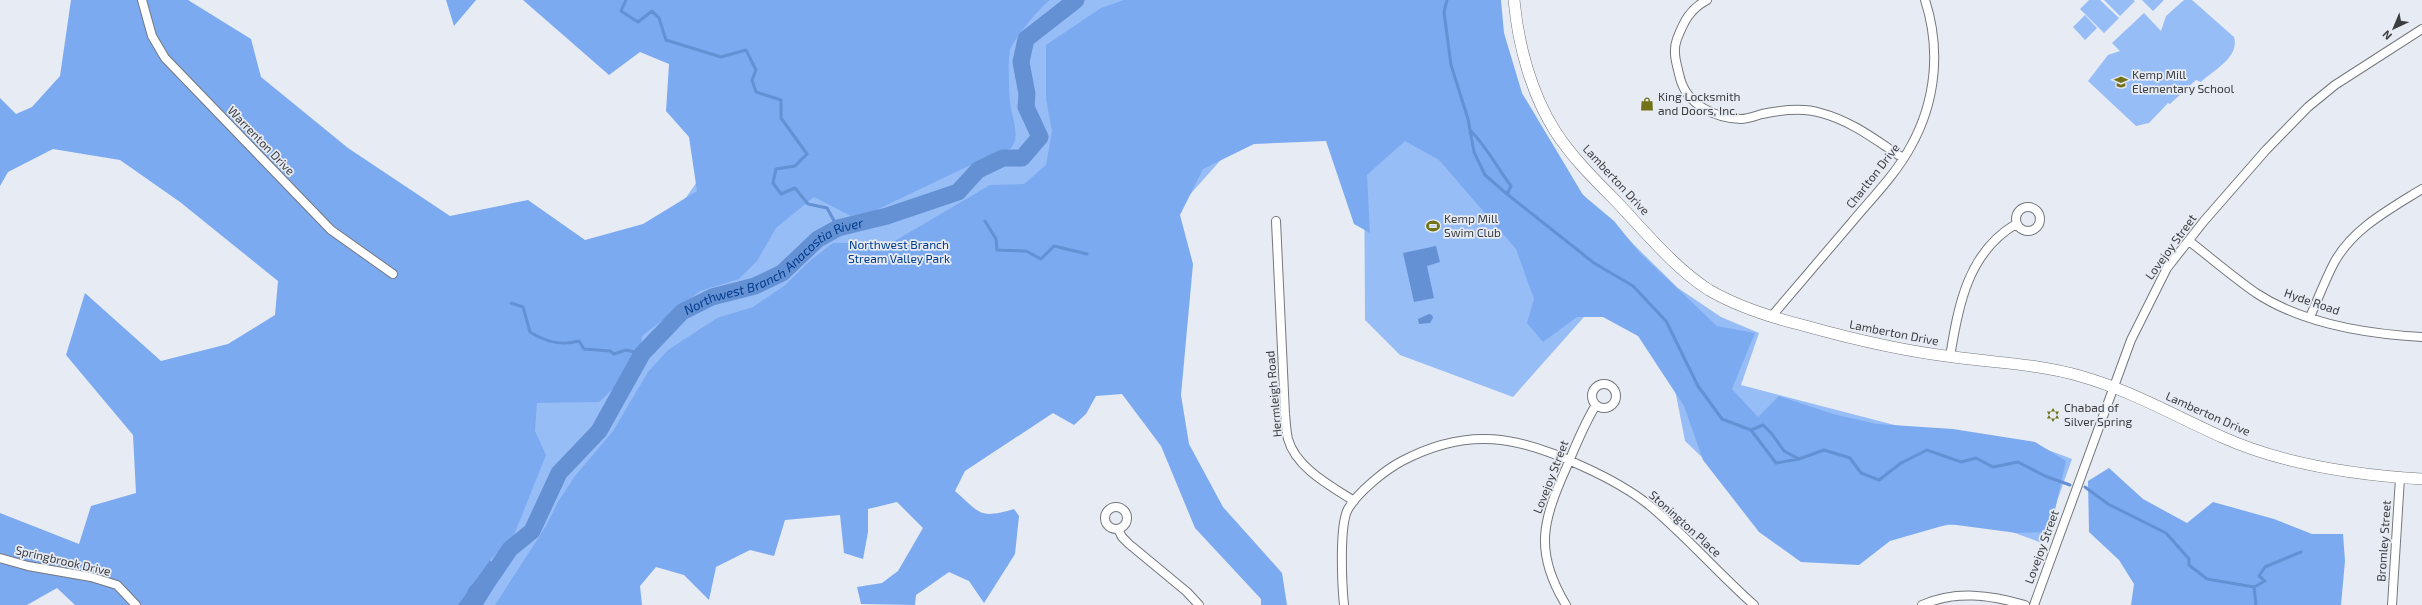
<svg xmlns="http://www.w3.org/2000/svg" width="2422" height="605" viewBox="0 0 2422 605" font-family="'Exo 2',sans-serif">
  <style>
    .green { fill: #97bdf7 }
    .forest { fill: #7caaf0 }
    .water { fill: #6490d4 }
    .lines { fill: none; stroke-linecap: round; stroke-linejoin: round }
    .stream { stroke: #6490d4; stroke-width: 3 }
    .river { stroke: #6490d4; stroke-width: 17 }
    .minor-casing { stroke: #74787e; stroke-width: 10 }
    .tertiary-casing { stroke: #74787e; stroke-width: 12 }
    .minor { stroke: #fff; stroke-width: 8 }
    .tertiary { stroke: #fff; stroke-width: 11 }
    .labels { text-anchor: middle; stroke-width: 3.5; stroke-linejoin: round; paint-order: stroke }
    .poi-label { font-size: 12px; fill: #3b3d40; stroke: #e7ebf3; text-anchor: start }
    .street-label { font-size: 12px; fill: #3b3d40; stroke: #e7ebf3 }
    .park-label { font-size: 12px; fill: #013c8c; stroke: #e7ebf3 }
    .water-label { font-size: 13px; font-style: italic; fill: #003b8b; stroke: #e7ebf3 }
  </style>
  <rect width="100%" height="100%" fill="#e7ebf3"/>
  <path class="green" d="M995,0H1497L1500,35L1516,90L1576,188L1678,288L1721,317L1759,333L1741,385L1906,428L2032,444L2072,459L2042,543L1985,522L1892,530L1804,555L1685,441L1666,343L1591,309L1513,397L1400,355L1365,320L1364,143L1316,53L934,482L868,428L572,605H289L508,334L647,358L604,276L685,199L766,82Z
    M2089,0H2100L2119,18L2104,33L2080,9Z
    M2104,0H2133L2135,1L2120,16Z
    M2142,0H2164L2153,11Z
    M2184,0H2192L2234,37C2240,57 2214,70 2201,82L2196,80L2170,104L2168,103L2149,123L2136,126L2088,81L2108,55L2120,51L2112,43L2144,13L2161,31L2166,16Z
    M2085,15L2097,28L2085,40L2073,27Z"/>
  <path class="forest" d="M71,0H188L251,39L261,77L348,148L450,216L528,200L585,240L643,224L697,191L689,137L666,111L669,64L640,52L609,75L523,0H1050C1041,6 1013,40 1010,50C1008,58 1009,93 1010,102C1011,115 1022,138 1010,149L975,163L874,211L851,216L814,197L776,228L757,261L739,279L700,291L642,336L640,355L616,386L599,402L537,403L535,431L546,455L514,535L490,560L458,605H75L57,588L27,605H0V513L79,544L91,506L136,493L133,435L66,355L85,293L161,361L228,344L275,315L278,281L180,202L120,160L53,149L8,172L0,186V98L16,114L32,107L60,76Z
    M446,0H476L454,26Z
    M1124,0H1501L1504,33L1522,93L1583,195L1614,221L1640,253L1717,326L1755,333L1732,389L1758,417L1779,396L1833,414L1877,424L1953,429L2035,442L2066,461L2050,532L2017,533L1949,524L1890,541L1859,565L1801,562L1759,532L1703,460L1684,406L1638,336L1603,317H1577L1543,342L1527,323L1534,299L1516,249L1439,160L1405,141L1367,175L1370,233L1354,224L1326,141L1254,144L1203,169L1180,215L1193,264L1181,395L1189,444L1223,507L1282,573L1287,605H1261V599L1195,528L1161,446L1122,394L1096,396L1086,414L1074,425L1053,413L965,471L955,491C981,514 979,519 1014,509L1019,516L1015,554L984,603L969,581L949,572L916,595L915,605L861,604L857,587L882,583L898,571L923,528L897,502L868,509V532L863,559L844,553L840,515L785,520L774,556L750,550L716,567L709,600L684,575L656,567L640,586L642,605H495L546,526L558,502L575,476L613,431L648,372L668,350L717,318L753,307L784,286L812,259L833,243H850L881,249L990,185L1024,184L1046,165L1052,131L1046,99V45L1101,8Z
    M2109,468L2143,499L2187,523L2213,502L2274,519L2312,534H2343L2345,561L2341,605H2131L2134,584L2119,560L2089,532L2088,481Z"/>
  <path class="water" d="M1436,246L1440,262L1427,266L1434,298L1414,302L1403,253Z
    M1429,314L1432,315L1433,318L1430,323L1419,324L1418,319Z
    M490,560L500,578L483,605H458Z"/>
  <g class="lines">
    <path class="stream" d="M626,0L621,11L638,22L652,11L659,18L666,40L721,57L746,50L756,70L752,80L756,92L781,100V118L807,154L795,166L776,169L773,183L781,194L795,188L808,204L827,208L838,228
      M1447,0L1444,12L1451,65L1468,119L1474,152L1485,175L1507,194L1594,263L1633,286L1666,321L1698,386L1722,419L1751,430L1776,463L1799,459L1824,450L1850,458L1861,473L1879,480L1901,463L1927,450L1961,462L1976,458L1993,467L2018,462L2045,476L2070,485
      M1470,130C1486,146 1497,167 1511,186L1507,194
      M985,221L996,239L997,250L1026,251L1041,259L1054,246L1087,254
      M511,303L523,307L530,332C546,342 561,346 579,341L584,349L610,351L614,354L626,350L642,354
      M1751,430L1763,425L1772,434L1784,451L1799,459
      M2085,487L2108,504L2166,533L2189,559V565L2207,579L2254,587L2256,605
      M2254,587L2265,581L2259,576L2265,567L2301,552"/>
    <path class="river" id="s1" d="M470,605L476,593L493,574L510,549L532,531L559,473L599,431L642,354L682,312L712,297L755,286L782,273L818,239L838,228L887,216L958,192L978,170L1003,158H1022L1040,137L1026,107L1027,94L1021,62L1026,39L1076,0"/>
    <g class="minor-casing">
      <path id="minor" d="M142,0L152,36L165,58L331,230L393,274
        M1707,0C1690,9 1684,21 1677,39C1672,52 1677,65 1680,78C1687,105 1715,118 1741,119C1747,119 1755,116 1762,114C1781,110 1802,107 1821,113C1852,121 1877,141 1903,158
        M2016 219a12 12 0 1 1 24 0a12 12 0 1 1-24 0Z
        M1276,221L1285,414C1286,422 1286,431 1288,439C1296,468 1331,486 1354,501
        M2189,241C2211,258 2233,277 2256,293C2303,324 2367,334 2422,337
        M1771,317C1798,285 1825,254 1852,222C1872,198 1896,174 1911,146C1936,101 1941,49 1925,0
        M2310,317C2318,299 2325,280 2334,263C2352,229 2390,209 2422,189
        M1950,357C1958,306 1968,252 2016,224
        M1592 396a12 12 0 1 1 24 0a12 12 0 1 1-24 0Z
        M1105 518a11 11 0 1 1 22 0a11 11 0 1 1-22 0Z
        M1118,529L1122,537L1129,544L1187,592L1199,605
        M0,558L28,566L91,577L117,585L136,605
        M1344,605C1342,585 1339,525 1348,509C1358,492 1385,470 1402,461C1468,426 1519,436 1584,467C1606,477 1629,489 1649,505C1686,536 1718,573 1754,605
        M1566,605C1533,551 1543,520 1567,466C1576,445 1584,424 1596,405
        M1922,605C1956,590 1991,595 2025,605
        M2034,605L2131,340L2167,268L2204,221L2266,150L2308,107L2335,85L2422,29
        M2392,605L2400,478"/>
    </g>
    <g class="tertiary-casing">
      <path id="tertiary" d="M1514,0C1518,44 1531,93 1555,131C1571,156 1593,178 1613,198C1642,228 1674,268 1709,290C1738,307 1770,317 1802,325C1852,339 1902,351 1954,357C1996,363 2039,364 2080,376C2130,390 2175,416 2222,437C2284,465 2355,475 2422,479"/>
    </g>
    <use href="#minor" class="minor"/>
    <use href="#tertiary" class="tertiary"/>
  </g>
  <defs>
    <g id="school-bare" transform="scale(1.08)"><path d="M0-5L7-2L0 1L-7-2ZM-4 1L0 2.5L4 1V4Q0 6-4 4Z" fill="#737217" stroke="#e7ebf3" stroke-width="2.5" paint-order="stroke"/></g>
    <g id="shop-bare" transform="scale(1.08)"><path d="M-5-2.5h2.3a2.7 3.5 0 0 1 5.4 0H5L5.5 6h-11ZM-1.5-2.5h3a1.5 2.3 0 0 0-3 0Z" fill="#737217" stroke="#e7ebf3" stroke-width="2.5" paint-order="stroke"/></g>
    <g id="stadium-bare" transform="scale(1.08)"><path d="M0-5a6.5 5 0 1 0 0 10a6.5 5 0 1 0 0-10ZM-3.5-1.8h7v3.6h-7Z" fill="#737217" stroke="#e7ebf3" stroke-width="2.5" paint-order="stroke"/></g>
    <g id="synagogue-bare" transform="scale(1.08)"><path d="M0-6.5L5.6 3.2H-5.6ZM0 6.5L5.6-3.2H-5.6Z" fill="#737217" stroke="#e7ebf3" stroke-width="2.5" paint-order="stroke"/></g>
  </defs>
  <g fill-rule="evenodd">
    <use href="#school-bare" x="2121" y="82"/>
    <use href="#shop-bare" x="1647" y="104"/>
    <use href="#stadium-bare" x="1433" y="226"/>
    <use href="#synagogue-bare" x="2053" y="415"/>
  </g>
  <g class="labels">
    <g class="poi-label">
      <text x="2132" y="79">Kemp Mill<tspan x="2132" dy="14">Elementary School</tspan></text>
      <text x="1658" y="101">King Locksmith<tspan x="1658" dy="14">and Doors, Inc.</tspan></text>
      <text x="1444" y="223">Kemp Mill<tspan x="1444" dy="14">Swim Club</tspan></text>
      <text x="2064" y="412">Chabad of<tspan x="2064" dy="14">Silver Spring</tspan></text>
    </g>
    <g class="street-label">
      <text transform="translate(261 141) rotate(46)" y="4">Warrenton Drive</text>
      <text transform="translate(1873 176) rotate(-52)" y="4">Charlton Drive</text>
      <text transform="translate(1616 180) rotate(47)" y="4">Lamberton Drive</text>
      <text transform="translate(2171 247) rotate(-54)" y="4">Lovejoy Street</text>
      <text transform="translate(2312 302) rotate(19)" y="4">Hyde Road</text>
      <text transform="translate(1894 333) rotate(11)" y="4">Lamberton Drive</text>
      <text transform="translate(1274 394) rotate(-95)" y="4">Hermleigh Road</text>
      <text transform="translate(2208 414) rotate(24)" y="4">Lamberton Drive</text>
      <text transform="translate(1551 477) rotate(-69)" y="4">Lovejoy Street</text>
      <text transform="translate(1685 524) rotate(42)" y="4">Stonington Place</text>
      <text transform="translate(2384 541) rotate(-86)" y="4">Bromley Street</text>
      <text transform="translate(2042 547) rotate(-70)" y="4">Lovejoy Street</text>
      <text transform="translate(63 561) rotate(13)" y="4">Springbrook Drive</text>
    </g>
    <g class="park-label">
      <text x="899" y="249">Northwest Branch<tspan x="899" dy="14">Stream Valley Park</tspan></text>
    </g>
    <g class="water-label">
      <text dy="5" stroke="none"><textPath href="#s1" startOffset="470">Northwest Branch Anacostia River</textPath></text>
    </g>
  </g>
  <g transform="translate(2394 28) rotate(224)" stroke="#e7ebf3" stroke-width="3" paint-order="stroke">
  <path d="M0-3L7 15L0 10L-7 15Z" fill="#3b3d40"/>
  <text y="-6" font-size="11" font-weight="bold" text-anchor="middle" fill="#3b3d40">N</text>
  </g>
</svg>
